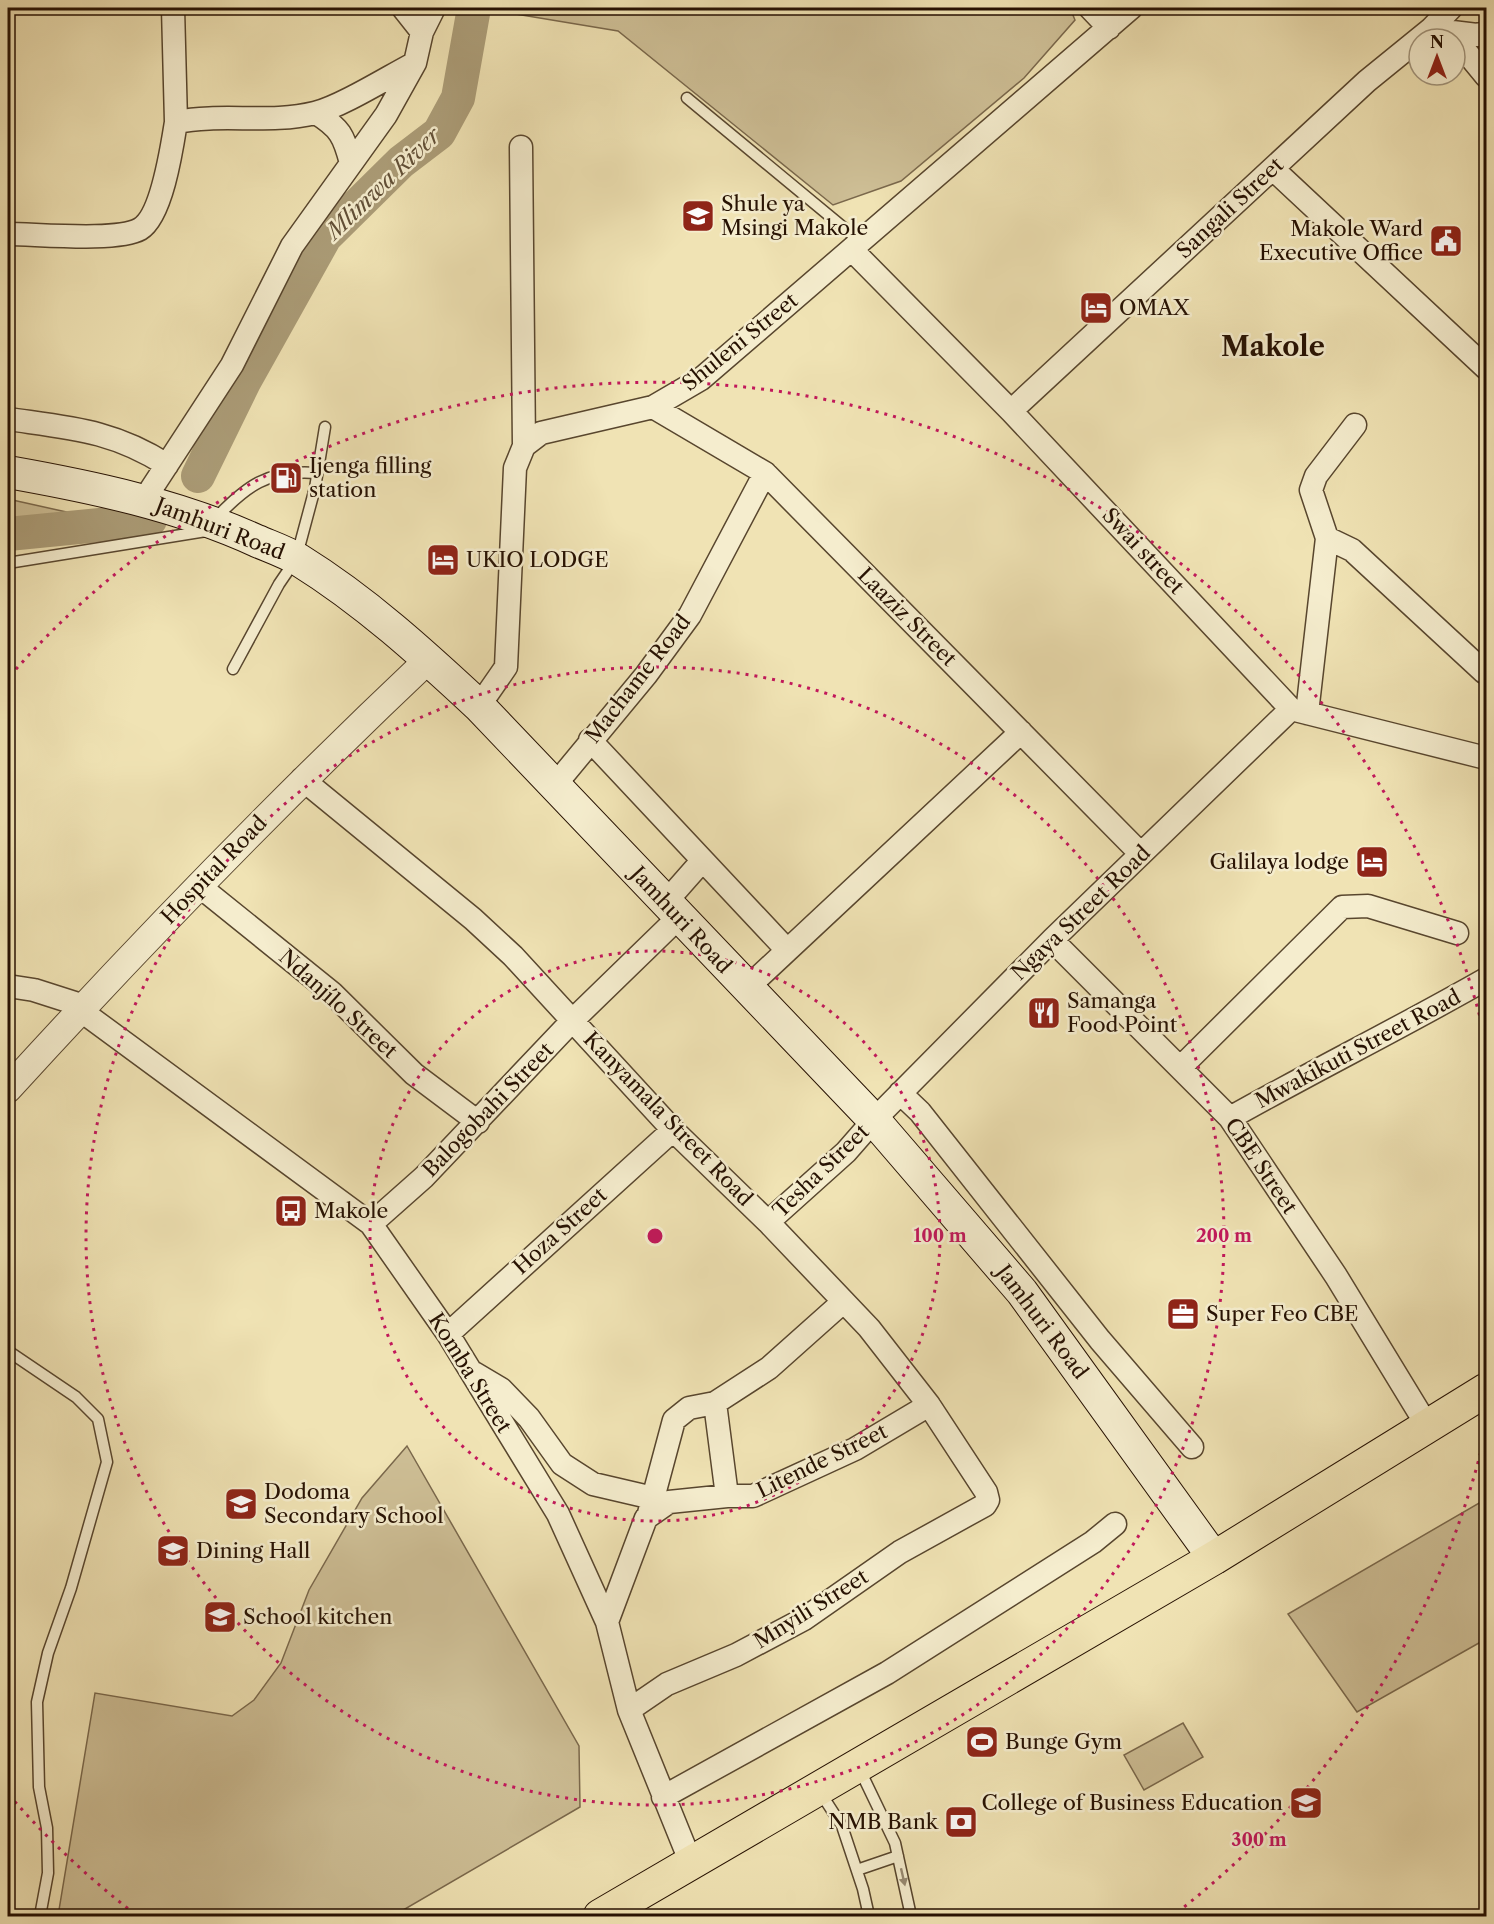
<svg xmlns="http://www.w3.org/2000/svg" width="1494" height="1924" viewBox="0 0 1494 1924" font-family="'Libre Caslon Text',serif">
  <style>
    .green { fill: #cebf96; stroke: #7a684c; stroke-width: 1.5 }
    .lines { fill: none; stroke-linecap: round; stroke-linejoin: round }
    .river { stroke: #ab9c77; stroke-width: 34 }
    .service-casing { stroke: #58462e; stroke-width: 13 }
    .minor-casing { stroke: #58462e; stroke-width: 25 }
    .tertiary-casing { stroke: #58462e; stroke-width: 29 }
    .secondary-casing { stroke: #261102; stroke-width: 34 }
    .trunk-casing { stroke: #261102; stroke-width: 35 }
    .service { stroke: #f5edce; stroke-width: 10 }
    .minor { stroke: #f5edce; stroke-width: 22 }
    .tertiary { stroke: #f5edce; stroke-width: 27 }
    .secondary { stroke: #f5edce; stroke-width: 32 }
    .trunk { stroke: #f0e3b4; stroke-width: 33 }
    .oneway { fill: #988a72 }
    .ring { fill: none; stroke: #c2185b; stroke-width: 3; stroke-dasharray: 3 6 }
    .labels { text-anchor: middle; stroke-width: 5; stroke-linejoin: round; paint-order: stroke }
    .poi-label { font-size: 21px; fill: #261102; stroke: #f5edce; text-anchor: start }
    .street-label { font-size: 21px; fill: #261102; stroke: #f5edce }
    .water-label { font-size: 22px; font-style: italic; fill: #625037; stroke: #f5edce }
    .district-label { font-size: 27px; font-weight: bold; fill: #261102; stroke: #f5edce }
    .centre { fill: #c2185b; stroke: #f5edce; stroke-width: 3 }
    .ring-label { font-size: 18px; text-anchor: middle; font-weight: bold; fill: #c2185b; stroke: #f5edce; stroke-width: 5; stroke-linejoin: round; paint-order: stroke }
  </style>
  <rect width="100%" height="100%" fill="#f0e3b4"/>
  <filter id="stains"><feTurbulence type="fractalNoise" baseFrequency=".00333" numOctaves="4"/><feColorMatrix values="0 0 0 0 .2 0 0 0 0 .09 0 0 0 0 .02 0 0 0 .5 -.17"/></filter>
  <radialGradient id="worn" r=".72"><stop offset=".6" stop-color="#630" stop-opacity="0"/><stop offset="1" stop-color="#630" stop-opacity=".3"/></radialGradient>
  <path class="green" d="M497,8H1070L1075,20L1024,78L901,181L833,205L618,31L497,11Z
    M8,499L71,513L125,530L90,536L8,541Z
    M407,1446L579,1746L580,1807L393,1916H58L95,1693L232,1716L254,1700L281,1663L309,1590L362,1498Z
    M1486,1499V1639L1357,1712L1288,1614Z
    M1183,1723L1203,1757L1144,1790L1124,1755Z"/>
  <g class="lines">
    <path class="river" d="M198,476L244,382L325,237L401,162L439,133L458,98L474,8
      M8,534L150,520"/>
    <g class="service-casing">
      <path id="service" d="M687,98L861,242
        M214,520C246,486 268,469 317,473
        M8,563L206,531
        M233,669L279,584L296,559L315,488L325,427
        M8,1351L76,1397L98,1419L107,1462L71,1588L48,1653L37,1702L39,1787L47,1828L48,1873L40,1916
        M859,1768L895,1843L911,1916
        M820,1792L842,1826L863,1889L869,1916
        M857,1870L898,1856"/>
    </g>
    <g class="minor-casing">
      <path id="minor" d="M173,8L176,122
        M1090,8L1109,28
        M1444,31L1477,35L1486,33
        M1449,31L1486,76
        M422,32L434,8
        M316,113C340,128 344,136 351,163
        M521,147L524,446
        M1273,169L1486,368
        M8,234C37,234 117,242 140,229C162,216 172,147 176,122C222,113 270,124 315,113C342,106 388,77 415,63
        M852,250L1011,411L1291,709L1486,758
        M653,407L765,473L1141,854
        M1011,411L1367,81L1431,29L1451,8
        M8,419C70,428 112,430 167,465
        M144,500L232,365L292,246L386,115L415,63L422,32L403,8
        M1327,538L1352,550L1484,672
        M479,706L506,667L515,468L524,446L541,433L653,407L701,379L1131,8
        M1307,713L1327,538L1311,490L1316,476L1355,425
        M590,740L787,950
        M302,779L473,919L513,956L673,1130L768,1222L869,1328L929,1405L986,1492L988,1500L985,1505L900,1552L804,1619L736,1655L667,1684L629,1710
        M555,785L646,675L690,615L765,473
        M198,885L332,993L414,1074L478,1122
        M665,903L702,861
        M1052,940L1230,1118L1336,1276L1428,1427
        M8,986L34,990L84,1006
        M746,989L1021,732
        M80,1010L371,1224L448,1334L558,1514L607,1622L629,1710L691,1863
        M1180,1068L1342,907L1368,906L1457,933
        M900,1093L920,1112L1100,1340L1192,1447
        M1230,1118C1315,1070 1402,1027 1486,979
        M768,1222L846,1152L874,1120L1052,940L1291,709
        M371,1224L424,1177L573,1020L679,917
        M448,1334L673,1130
        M474,1373L501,1389L529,1418L562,1464L593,1484L653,1498
        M715,1403L727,1496
        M648,1517L674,1420L689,1408L715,1403L769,1368L843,1302
        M607,1622L646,1518L669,1502L727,1496H753L855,1449L929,1405
        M663,1797L887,1673L1093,1542L1115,1524"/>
    </g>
    <g class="tertiary-casing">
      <path id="tertiary" d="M8,1089C143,941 283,797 429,659"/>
    </g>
    <g class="secondary-casing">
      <path id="secondary" d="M8,472C93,487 178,505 257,541C271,547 286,552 299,560C365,601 422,653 479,706L874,1120L1022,1292L1214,1558"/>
    </g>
    <g class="trunk-casing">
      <path id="trunk" d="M600,1916L1214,1558L1486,1390"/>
    </g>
    <use href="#service" class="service"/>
    <use href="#minor" class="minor"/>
    <use href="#tertiary" class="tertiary"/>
    <use href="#secondary" class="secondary"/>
    <use href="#trunk" class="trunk"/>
  </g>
  <defs><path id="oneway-solid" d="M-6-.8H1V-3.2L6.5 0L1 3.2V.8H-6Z" transform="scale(1.5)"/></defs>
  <use class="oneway" href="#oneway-solid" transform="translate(903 1877) rotate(77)"/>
  <g class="ring">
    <circle cx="655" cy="1236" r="285"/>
    <circle cx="655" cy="1236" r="569"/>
    <path d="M1485 1435A854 854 0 0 1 1175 1914M135 1914A854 854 0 0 1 10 1796M10 676A854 854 0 0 1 1485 1037"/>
  </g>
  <defs>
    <g id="school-square" transform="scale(1.725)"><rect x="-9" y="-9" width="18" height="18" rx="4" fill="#8f2418" stroke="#f5edce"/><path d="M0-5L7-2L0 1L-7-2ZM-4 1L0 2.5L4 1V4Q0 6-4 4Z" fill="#fff"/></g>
    <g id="civic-square" transform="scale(1.725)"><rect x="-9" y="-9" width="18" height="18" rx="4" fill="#8f2418" stroke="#f5edce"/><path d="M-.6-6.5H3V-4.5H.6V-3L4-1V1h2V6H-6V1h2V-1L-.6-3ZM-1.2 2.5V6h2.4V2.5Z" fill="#fff"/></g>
    <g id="hotel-square" transform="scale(1.725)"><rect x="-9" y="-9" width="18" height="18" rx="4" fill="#8f2418" stroke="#f5edce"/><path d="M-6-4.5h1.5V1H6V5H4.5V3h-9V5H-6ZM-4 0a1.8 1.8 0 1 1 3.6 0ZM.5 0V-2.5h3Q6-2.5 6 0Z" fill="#fff"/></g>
    <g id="fuel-square" transform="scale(1.725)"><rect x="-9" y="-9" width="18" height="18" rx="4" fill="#8f2418" stroke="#f5edce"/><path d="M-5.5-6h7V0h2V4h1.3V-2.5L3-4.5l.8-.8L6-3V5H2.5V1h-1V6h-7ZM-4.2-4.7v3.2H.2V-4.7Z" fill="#fff"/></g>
    <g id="restaurant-square" transform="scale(1.725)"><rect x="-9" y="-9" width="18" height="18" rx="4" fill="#8f2418" stroke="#f5edce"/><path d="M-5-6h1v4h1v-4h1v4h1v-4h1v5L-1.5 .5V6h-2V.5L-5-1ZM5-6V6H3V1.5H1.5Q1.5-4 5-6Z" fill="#fff"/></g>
    <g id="bus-square" transform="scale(1.725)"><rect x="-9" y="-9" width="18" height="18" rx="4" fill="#8f2418" stroke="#f5edce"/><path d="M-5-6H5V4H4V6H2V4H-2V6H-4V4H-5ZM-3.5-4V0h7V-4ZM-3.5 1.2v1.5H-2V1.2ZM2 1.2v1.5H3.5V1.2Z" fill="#fff"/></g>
    <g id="office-square" transform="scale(1.725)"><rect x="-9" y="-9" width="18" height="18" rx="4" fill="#8f2418" stroke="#f5edce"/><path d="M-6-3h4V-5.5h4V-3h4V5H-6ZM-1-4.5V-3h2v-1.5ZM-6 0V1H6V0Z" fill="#fff"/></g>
    <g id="stadium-square" transform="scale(1.725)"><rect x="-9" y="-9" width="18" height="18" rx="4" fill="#8f2418" stroke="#f5edce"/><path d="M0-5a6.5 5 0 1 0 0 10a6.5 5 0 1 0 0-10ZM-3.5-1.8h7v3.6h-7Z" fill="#fff"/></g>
    <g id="bank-square" transform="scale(1.725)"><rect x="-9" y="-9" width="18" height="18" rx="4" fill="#8f2418" stroke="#f5edce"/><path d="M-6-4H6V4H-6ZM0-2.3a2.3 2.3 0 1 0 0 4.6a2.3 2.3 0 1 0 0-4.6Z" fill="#fff"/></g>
  </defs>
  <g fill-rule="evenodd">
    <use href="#school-square" x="698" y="216"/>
    <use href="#civic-square" x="1446" y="241"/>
    <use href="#hotel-square" x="1096" y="308"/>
    <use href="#fuel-square" x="286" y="478"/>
    <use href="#hotel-square" x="443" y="560"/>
    <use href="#hotel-square" x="1372" y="862"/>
    <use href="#restaurant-square" x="1044" y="1013"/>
    <use href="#bus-square" x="291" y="1211"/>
    <use href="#office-square" x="1183" y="1314"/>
    <use href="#school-square" x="241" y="1504"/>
    <use href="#school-square" x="173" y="1551"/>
    <use href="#school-square" x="220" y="1617"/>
    <use href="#stadium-square" x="982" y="1742"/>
    <use href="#school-square" x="1306" y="1803"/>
    <use href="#bank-square" x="961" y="1822"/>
  </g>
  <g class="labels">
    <g class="poi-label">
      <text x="721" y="211">Shule ya<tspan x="721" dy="24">Msingi Makole</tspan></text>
      <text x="1423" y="236" text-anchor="end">Makole Ward<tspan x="1423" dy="24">Executive Office</tspan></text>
      <text x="1119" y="315">OMAX</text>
      <text x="309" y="473">Ijenga filling<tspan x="309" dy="24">station</tspan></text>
      <text x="466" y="567">UKIO LODGE</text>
      <text x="1349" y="869" text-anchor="end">Galilaya lodge</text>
      <text x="1067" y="1008">Samanga<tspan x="1067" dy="24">Food Point</tspan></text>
      <text x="314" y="1218">Makole</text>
      <text x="1206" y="1321">Super Feo CBE</text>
      <text x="264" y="1499">Dodoma<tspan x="264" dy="24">Secondary School</tspan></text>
      <text x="196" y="1558">Dining Hall</text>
      <text x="243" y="1624">School kitchen</text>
      <text x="1005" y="1749">Bunge Gym</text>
      <text x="1283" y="1810" text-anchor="end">College of Business Education</text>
      <text x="938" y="1829" text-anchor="end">NMB Bank</text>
    </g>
    <g class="street-label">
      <text transform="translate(1230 208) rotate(-43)" y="7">Sangali Street</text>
      <text transform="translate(740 342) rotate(-39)" y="7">Shuleni Street</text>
      <text transform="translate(220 529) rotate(21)" y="7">Jamhuri Road</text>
      <text transform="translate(1143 551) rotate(47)" y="7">Swai street</text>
      <text transform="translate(907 617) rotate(45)" y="7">Laaziz Street</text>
      <text transform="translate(638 679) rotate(-52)" y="7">Machame Road</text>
      <text transform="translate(214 870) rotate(-46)" y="7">Hospital Road</text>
      <text transform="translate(1081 913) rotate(-44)" y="7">Ngaya Street Road</text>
      <text transform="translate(681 920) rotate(47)" y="7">Jamhuri Road</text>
      <text transform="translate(338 1004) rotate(42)" y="7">Ndanjílo Street</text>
      <text transform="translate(1358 1049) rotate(-28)" y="7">Mwakikuti Street Road</text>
      <text transform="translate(488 1110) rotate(-46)" y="7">Balogobahi Street</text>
      <text transform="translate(668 1119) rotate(46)" y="7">Kanyamala Street Road</text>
      <text transform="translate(1261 1166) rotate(56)" y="7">CBE Street</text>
      <text transform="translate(821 1171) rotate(-44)" y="7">Tesha Street</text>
      <text transform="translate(560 1231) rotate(-42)" y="7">Hoza Street</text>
      <text transform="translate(1042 1322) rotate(53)" y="7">Jamhuri Road</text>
      <text transform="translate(470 1373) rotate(58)" y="7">Komba Street</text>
      <text transform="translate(822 1461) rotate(-26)" y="7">Litende Street</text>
      <text transform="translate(811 1609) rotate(-32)" y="7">Mnyili Street</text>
    </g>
    <g class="water-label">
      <text transform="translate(383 183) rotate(-44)" y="8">Mlimwa River</text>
    </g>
    <g class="district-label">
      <text x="1273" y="356">Makole</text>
    </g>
  </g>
  <circle cx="655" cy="1236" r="9" class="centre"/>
  <g class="ring-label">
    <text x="940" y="1242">100 m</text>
    <text x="1224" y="1242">200 m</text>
    <text x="1259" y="1846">300 m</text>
  </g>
  <rect width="1494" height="1924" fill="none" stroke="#f0e3b4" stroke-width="30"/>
  <rect x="9" y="9" width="1476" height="1906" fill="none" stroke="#261102" stroke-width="3"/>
  <rect x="15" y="15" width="1464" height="1894" fill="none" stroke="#261102" stroke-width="1.5"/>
  <g transform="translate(1437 57)"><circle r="28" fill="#f5edce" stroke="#a2957c" stroke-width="1.5"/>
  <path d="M0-4.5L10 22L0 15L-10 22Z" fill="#8f2418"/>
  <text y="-9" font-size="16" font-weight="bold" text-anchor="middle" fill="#261102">N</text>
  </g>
  <rect width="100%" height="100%" filter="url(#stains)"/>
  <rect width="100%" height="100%" fill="url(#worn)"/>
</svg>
